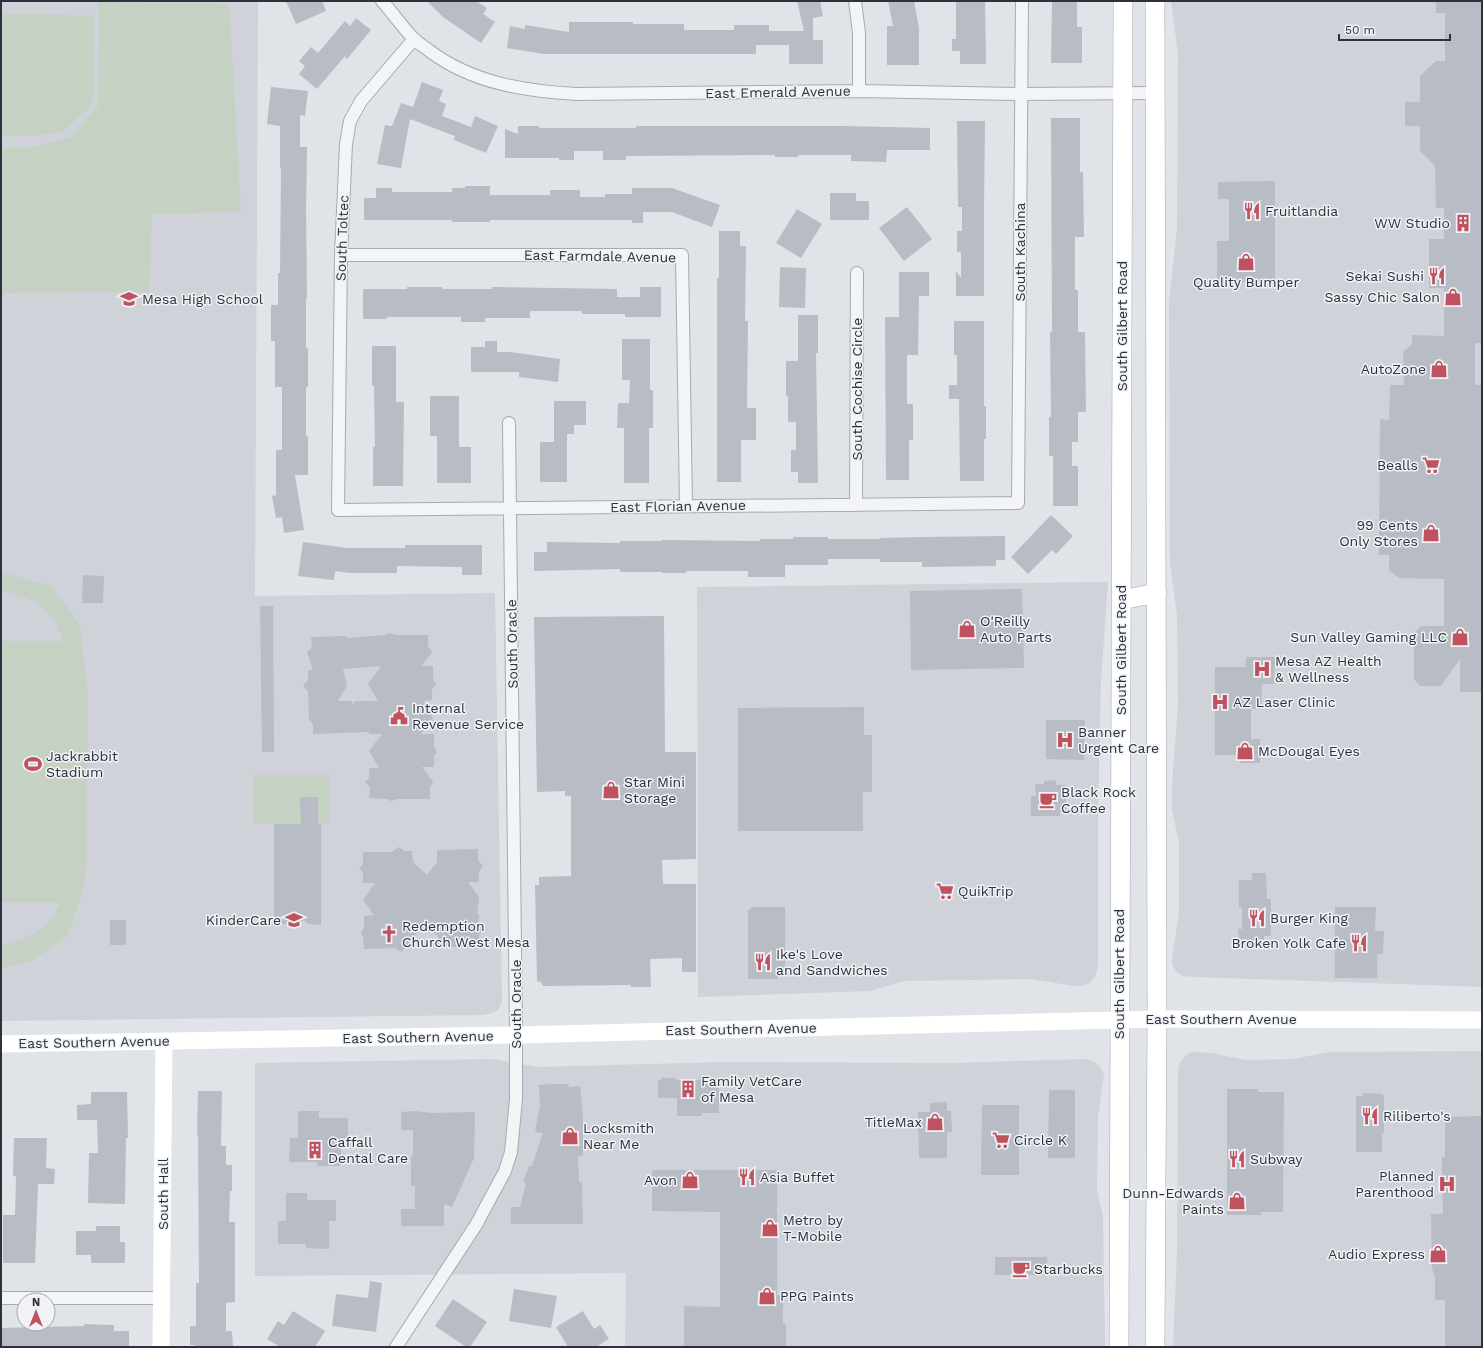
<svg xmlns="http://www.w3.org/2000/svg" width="1483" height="1348" viewBox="0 0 1483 1348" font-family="'Work Sans',sans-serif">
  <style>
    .built { fill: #cfd2d9 }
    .green { fill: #c5d1c2 }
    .building { fill: #b8bcc4; fill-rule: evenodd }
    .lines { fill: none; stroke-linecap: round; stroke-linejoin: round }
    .street-casing { stroke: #a6aab1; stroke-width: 14 }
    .primary-casing { stroke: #a1a7b2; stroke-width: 20 }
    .street { stroke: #f3f4f6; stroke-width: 12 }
    .secondary { stroke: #fff; stroke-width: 17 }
    .primary { stroke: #fff; stroke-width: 19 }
    .labels { text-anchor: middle; stroke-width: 3; stroke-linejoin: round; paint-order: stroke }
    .street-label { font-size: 14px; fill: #2b313d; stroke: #f0f2f5 }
    .poi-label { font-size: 14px; fill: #2b313d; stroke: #f0f2f5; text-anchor: start }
  </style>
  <rect width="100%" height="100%" fill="#e0e3e8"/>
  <path class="built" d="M1,1H258L255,596L495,593L502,1001L499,1009L495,1012L484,1015L1,1021Z
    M1171,1H1482V987L1195,977L1183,976L1176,972L1172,964V958L1179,912V844L1172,808V784L1178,704L1177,616L1170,563L1169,303L1177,228L1178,54Z
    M1108,582L1101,680L1098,819V965L1096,974L1093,979L1088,984L1082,986H1074L1031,979L905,981L870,991L698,997L697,587Z
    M1482,1051V1347H1173L1177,1253L1178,1072L1180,1063L1187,1054L1194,1052L1212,1053L1245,1060L1293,1059L1330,1052Z
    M492,1059L539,1067L723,1062L951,1063L1087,1059L1094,1062L1100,1066L1104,1074L1098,1117L1097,1189L1103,1217L1105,1347H625L626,1273L255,1276V1063Z"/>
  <path class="green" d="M99,2L229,4L241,212L152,214L149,292L1,293V148H29L72,137L98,106Z
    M1,13L94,16V93L89,108L61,133L30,136H1Z
    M1,572L52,586L80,626L88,697L86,869L81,897L67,936L33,960L1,968V946C26,940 51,929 60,903L1,902V641H63L56,623L38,603L15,593L1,592Z
    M253,775H330V824H253Z"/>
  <path class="building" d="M286,1H322L326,11L296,24Z
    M427,1H476L487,8L483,14L495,22L481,43L443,17Z
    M797,1H820L823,16L813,18V40H823V64H789V45H756V54H544L507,48L510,26L525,29V25L569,32V22H633V24H684V30H734V25H769V31H804Z
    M888,1H914L919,28V65H887V26H893Z
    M956,1H985L986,64H960V51H952V39H956Z
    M1052,1H1077V27H1082V63H1051Z
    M1436,1H1482V343H1475V385H1482V692H1460V659L1441,686H1420L1414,679V633L1421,626H1444V579L1399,578L1389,570V555H1379L1380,419L1389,420L1390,385H1404L1403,352L1412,344V335L1444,336V288H1429V239H1444V208H1436L1435,166L1420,151V126H1405V102H1420V76L1436,61H1445V13H1436Z
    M356,18L371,30L347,59L345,56L317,89L299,74L305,66L299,61L311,47L318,53L345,21L350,26Z
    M422,82L443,90L439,101L446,104L442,116L471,127L475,116L498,126L486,153L454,140L455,136L410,119L401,168L377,164L385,125L392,126L401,103L413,107Z
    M271,87L308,91L305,116L300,115V147H307L306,210L307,298H306V348H308V387H306V436H308V475H295L304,530L284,533L282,517L276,518L272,496L276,495V450H282V387H275V341H271V305H278V273H280L281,168H280V126L267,124Z
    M1051,118H1080V172H1083L1084,237H1075V290H1078V332H1085L1086,412H1078V442H1072V466H1078V506H1053V456H1049V417H1051L1050,332H1052Z
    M957,121H985L984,207V296H956V271L961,278V252H957V231H962V207H958Z
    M518,126H539V128H636V126H843L930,128V150H887L886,162L851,161V155H798V157H775V155L626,156V160H603V151H574V160H559V158H505V129L518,134Z
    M1275,181V282H1217V241H1229V199H1218V182Z
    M465,186H490V195H550V190H580V197H605V194H632V188H672L720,205L712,227L672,212H643V223H632V220H490V222H452V220H364V198H376V188H392V192H452V188H465Z
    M830,193H856V201H869V220H830Z
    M907,207L932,239L904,261L879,228Z
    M797,209L822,224L801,258L776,243Z
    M719,231H740V246H746L745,321H748L747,408H756V440H741V482H717V278H719Z
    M780,267L806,268L805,308L779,307Z
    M899,272H929V296H919L918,355H907V404H913V440H909V480H886L885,317H899Z
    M407,287H442V289H492V287L617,289V297H640V287H661V317H625V314H582V311H530V318H485V322H461V317H387V319H363V289H407Z
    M798,315H818V353H816L818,483H798V472H791V450H796V422H788V396H786V361H798Z
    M954,321H984V406H986V439H984V481H960L959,399H949V385H957V355H954Z
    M622,339H650V390H653V428H649V483H624V428H617L618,403H629L630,380H622Z
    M485,341H497V352H510L560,359L558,382L519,377V372H471V347H485Z
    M372,346H396V402H404L403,486H373V447H375L374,386H372Z
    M430,396H459V447H471V483H437V436H430Z
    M554,401H586V425H574V434H567V482H540V442H554Z
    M1051,515L1073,536L1056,554L1052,550L1028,574L1011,557Z
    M1005,536V560H996V566L922,567V562H880V559H828V565H785V577H748V571H686V573H662V572H620V569L534,571V552H547V542L620,543V541H662V540L760,541V539H793V537H828V539H880V538L922,537Z
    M303,542L347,548H405V545H482V575H462V567L397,566V573H349L335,571L334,580L298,576Z
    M83,575L104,576L103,603H82Z
    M1022,589L1024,668L911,670L910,591Z
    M260,606H273L274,752H262Z
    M664,616L665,752H696V859L662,860L663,884H696V972H682V958L650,959L651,987H631V985L543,986L541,982L537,981L535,885H539V877L571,876V796H565V791L537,792L534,617Z
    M389,633L396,635H428V646L432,652L421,666H433V679L436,684L432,689V700L423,701L433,718L421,734H434V747L437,752L434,756V767H422L433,782L430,788V799H397L391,801L387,799L369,798L370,787L365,782L369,778V768H379L369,751L382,734H369V732L313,734V724L309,720L308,691L303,686L308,680V670H313L307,652L312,648L311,637L347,636V638L385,635ZM381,666L368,684L378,701H355L353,705L352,701H338L347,686L343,669Z
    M1246,657H1275L1274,684H1262L1261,709H1251V739H1260V763H1240V755H1215V667H1246Z
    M864,707V735H872V792H863V831H738V708Z
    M1046,720H1085L1084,760L1046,759Z
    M1056,780V785H1066V812H1060V816H1031V796H1036L1035,784H1044V781Z
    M300,797H318V824H321V925L308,924L304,920L299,924H274V824H301Z
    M399,847L405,851H412L413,862L427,875L437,862V850L478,849V860L483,866L479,872V882H468L479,897L477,914H479V925L482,930L479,936V947H438V936L421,923L414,938V948H405L401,952L395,948L364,949L363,937L361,933L364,928V916L374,915L363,900L375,883H363V872L359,869L363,864V852H392Z
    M1252,873H1266L1267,899H1271V936H1264V945L1239,946L1238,929H1242V908L1239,907V880H1252Z
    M752,907H785V972H778V979H748V911Z
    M1335,907H1376L1375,931H1384L1383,954H1377V978H1335Z
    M110,920H126V945H110Z
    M700,1077H716V1079H719V1113H702V1116H677V1098H658V1080H661V1078H676V1080H700Z
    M551,1084H569L568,1087L580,1086L583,1115V1156H578L579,1182H582L583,1224H511V1207H520L526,1183L523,1181L529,1166H532L543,1133L535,1132L540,1105L539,1085Z
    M1227,1089H1258V1092H1284L1283,1212H1261V1215H1227Z
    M1049,1090H1075V1158H1048Z
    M198,1091H222L221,1146H226V1165H232V1191H230L229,1222H235V1302L226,1303V1331H232L233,1347H195V1345H190V1326H196V1283H199L198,1135H197Z
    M91,1092H127L128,1138H126L125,1204L88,1203L89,1153H98L97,1120H77V1105L91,1104Z
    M1363,1093L1382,1094L1384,1096V1133H1382V1152H1356V1096H1363Z
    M947,1102V1111H951L952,1132H947V1158H919L918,1112H930V1103Z
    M982,1105H1019V1175H981Z
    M298,1111H319V1118H348V1138H341V1166H317V1162H289L290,1138H298Z
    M414,1111L431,1113L475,1112L474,1158L452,1207L444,1204V1226H401V1209H415V1186H411V1156H413V1130H401V1112Z
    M1482,1116V1347H1445V1300H1435V1276L1432,1269L1431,1214H1443L1442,1157H1445V1117Z
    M14,1138H47L46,1168L55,1169L54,1184H38L35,1263H3V1215H15L16,1176H13Z
    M652,1170H777V1295H783V1324H786V1347H684V1306L720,1307V1212L652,1211Z
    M286,1193H307V1200H336V1221H329V1249L306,1248V1244H278V1221H286Z
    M96,1226H120V1242H125V1263H91V1255H76V1231H96Z
    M995,1257H1047L1048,1275H995Z
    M370,1281L382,1283L376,1332L332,1326L336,1294L368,1298Z
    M514,1289L557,1296L551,1328L509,1321Z
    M453,1299L487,1322L470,1347H466L435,1326Z
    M293,1311L325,1331L315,1347H280L267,1339L278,1321L284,1325Z
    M583,1311L594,1329L600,1325L609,1339L596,1347H568L556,1327Z
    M84,1324L114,1325V1331H129V1347H1V1328L84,1326Z"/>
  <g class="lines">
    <g class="street-casing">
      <path id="street" d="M382,1C393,13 402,27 414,39C419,44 425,47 431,52C473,83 525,91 576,94L859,91L1021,94L1155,93
        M855,1L859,33V91
        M414,39L361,101L350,121L346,144L341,255L338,510L1018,503L1022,1
        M341,255H682L686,506
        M856,505L857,273
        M1,1298H162
        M396,1347L476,1225L505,1171L511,1152L516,1099V1035L509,423"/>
    </g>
    <g class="primary-casing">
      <path id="primary" d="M1121,600L1157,593
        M1119,1347L1123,1
        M1155,1347L1157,1019L1155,1"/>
    </g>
    <use href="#street" class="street"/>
    <path class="secondary" d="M1,1044L516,1035L1157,1019L1482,1020
      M161,1347L164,1041"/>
    <use href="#primary" class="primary"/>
  </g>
  <defs>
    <g id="restaurant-bare" transform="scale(1.38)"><path d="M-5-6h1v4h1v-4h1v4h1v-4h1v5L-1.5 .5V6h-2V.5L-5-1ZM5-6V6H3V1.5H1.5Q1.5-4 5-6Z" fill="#c0525f" stroke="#f0f2f5" stroke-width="2.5" paint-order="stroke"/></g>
    <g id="building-bare" transform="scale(1.38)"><path d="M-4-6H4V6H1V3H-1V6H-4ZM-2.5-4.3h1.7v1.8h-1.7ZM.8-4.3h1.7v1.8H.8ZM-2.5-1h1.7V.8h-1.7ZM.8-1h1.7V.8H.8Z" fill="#c0525f" stroke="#f0f2f5" stroke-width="2.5" paint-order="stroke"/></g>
    <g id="shop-bare" transform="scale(1.38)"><path d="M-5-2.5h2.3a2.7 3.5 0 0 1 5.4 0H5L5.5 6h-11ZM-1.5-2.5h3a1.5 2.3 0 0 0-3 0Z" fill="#c0525f" stroke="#f0f2f5" stroke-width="2.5" paint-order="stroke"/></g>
    <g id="school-bare" transform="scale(1.38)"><path d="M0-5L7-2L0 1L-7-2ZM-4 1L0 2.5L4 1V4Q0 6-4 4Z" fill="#c0525f" stroke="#f0f2f5" stroke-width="2.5" paint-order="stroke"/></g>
    <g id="supermarket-bare" transform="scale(1.38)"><path d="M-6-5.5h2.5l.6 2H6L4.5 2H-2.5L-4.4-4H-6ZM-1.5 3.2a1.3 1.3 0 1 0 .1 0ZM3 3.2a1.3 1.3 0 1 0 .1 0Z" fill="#c0525f" stroke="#f0f2f5" stroke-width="2.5" paint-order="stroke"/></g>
    <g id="hospital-bare" transform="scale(1.38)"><path d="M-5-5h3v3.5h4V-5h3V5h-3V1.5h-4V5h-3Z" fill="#c0525f" stroke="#f0f2f5" stroke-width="2.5" paint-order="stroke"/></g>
    <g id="civic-bare" transform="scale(1.38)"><path d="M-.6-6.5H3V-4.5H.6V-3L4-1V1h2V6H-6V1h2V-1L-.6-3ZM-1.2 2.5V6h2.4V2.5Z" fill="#c0525f" stroke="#f0f2f5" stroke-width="2.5" paint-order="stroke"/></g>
    <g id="stadium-bare" transform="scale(1.38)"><path d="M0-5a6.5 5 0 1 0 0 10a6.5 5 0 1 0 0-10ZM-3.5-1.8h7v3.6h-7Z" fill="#c0525f" stroke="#f0f2f5" stroke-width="2.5" paint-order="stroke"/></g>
    <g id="cafe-bare" transform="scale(1.38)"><path d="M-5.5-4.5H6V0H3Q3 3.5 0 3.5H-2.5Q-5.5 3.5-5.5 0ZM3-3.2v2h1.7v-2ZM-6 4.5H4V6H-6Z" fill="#c0525f" stroke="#f0f2f5" stroke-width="2.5" paint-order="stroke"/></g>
    <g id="church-bare" transform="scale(1.38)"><path d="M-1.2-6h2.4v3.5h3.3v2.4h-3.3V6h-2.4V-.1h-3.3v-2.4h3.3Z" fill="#c0525f" stroke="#f0f2f5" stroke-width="2.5" paint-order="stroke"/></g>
  </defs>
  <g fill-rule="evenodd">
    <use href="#restaurant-bare" x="1252" y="211"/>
    <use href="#building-bare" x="1463" y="223"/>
    <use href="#shop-bare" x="1246" y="262"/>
    <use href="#restaurant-bare" x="1437" y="276"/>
    <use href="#shop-bare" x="1453" y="297"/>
    <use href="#school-bare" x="129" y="299"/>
    <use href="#shop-bare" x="1439" y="369"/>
    <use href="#supermarket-bare" x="1431" y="465"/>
    <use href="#shop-bare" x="1431" y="533"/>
    <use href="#shop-bare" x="967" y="629"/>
    <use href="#shop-bare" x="1460" y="637"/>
    <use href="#hospital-bare" x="1262" y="669"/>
    <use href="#hospital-bare" x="1220" y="702"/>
    <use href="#civic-bare" x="399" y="716"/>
    <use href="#hospital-bare" x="1065" y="740"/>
    <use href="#shop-bare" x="1245" y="751"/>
    <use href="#stadium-bare" x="33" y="764"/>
    <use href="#shop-bare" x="611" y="790"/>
    <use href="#cafe-bare" x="1048" y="800"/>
    <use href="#supermarket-bare" x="945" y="891"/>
    <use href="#restaurant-bare" x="1257" y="918"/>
    <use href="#school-bare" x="294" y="920"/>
    <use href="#church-bare" x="389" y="934"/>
    <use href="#restaurant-bare" x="1359" y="943"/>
    <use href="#restaurant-bare" x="763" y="962"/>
    <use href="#building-bare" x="688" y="1089"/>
    <use href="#restaurant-bare" x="1370" y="1116"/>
    <use href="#shop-bare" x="935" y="1122"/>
    <use href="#shop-bare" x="570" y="1136"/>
    <use href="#supermarket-bare" x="1001" y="1140"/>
    <use href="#building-bare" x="315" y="1150"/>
    <use href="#restaurant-bare" x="1237" y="1159"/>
    <use href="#restaurant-bare" x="747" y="1177"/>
    <use href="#shop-bare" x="690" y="1180"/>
    <use href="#hospital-bare" x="1447" y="1184"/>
    <use href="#shop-bare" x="1237" y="1201"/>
    <use href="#shop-bare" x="770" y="1228"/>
    <use href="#shop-bare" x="1438" y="1254"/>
    <use href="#cafe-bare" x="1021" y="1269"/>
    <use href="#shop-bare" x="767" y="1296"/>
  </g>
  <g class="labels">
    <g class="street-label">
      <text transform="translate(778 92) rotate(-1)" y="5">East Emerald Avenue</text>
      <text transform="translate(342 238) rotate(-88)" y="5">South Toltec</text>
      <text transform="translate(1020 252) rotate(-90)" y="5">South Kachina</text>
      <text transform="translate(600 256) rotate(1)" y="5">East Farmdale Avenue</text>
      <text transform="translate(1122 326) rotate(-90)" y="5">South Gilbert Road</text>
      <text transform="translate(857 389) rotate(-90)" y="5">South Cochise Circle</text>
      <text transform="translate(678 506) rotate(-1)" y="5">East Florian Avenue</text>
      <text transform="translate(512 644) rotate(-91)" y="5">South Oracle</text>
      <text transform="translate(1121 650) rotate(-90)" y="5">South Gilbert Road</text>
      <text transform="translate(1119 974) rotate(-90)" y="5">South Gilbert Road</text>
      <text transform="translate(516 1004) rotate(-90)" y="5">South Oracle</text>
      <text x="1221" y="1024">East Southern Avenue</text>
      <text transform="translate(741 1029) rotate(-1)" y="5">East Southern Avenue</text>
      <text transform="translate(418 1037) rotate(-1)" y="5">East Southern Avenue</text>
      <text transform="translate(94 1042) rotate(-1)" y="5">East Southern Avenue</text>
      <text transform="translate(163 1194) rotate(-90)" y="5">South Hall</text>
    </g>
    <g class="poi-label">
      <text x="1265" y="216">Fruitlandia</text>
      <text x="1450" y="228" text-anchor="end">WW Studio</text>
      <text x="1424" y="281" text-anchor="end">Sekai Sushi</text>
      <text x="1246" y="287" text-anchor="middle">Quality Bumper</text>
      <text x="1440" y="302" text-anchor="end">Sassy Chic Salon</text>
      <text x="142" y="304">Mesa High School</text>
      <text x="1426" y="374" text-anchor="end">AutoZone</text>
      <text x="1418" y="470" text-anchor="end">Bealls</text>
      <text x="1418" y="530" text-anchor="end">99 Cents<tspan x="1418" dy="16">Only Stores</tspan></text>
      <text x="980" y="626">O'Reilly<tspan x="980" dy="16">Auto Parts</tspan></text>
      <text x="1447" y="642" text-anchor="end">Sun Valley Gaming LLC</text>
      <text x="1275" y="666">Mesa AZ Health<tspan x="1275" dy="16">&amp; Wellness</tspan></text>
      <text x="1233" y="707">AZ Laser Clinic</text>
      <text x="412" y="713">Internal<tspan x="412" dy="16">Revenue Service</tspan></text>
      <text x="1078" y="737">Banner<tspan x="1078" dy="16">Urgent Care</tspan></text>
      <text x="1258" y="756">McDougal Eyes</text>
      <text x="46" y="761">Jackrabbit<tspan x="46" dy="16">Stadium</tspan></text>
      <text x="624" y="787">Star Mini<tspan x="624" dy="16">Storage</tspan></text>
      <text x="1061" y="797">Black Rock<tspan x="1061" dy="16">Coffee</tspan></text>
      <text x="958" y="896">QuikTrip</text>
      <text x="1270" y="923">Burger King</text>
      <text x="281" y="925" text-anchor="end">KinderCare</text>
      <text x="402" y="931">Redemption<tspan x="402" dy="16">Church West Mesa</tspan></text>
      <text x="1346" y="948" text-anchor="end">Broken Yolk Cafe</text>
      <text x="776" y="959">Ike's Love<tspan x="776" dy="16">and Sandwiches</tspan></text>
      <text x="701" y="1086">Family VetCare<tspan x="701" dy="16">of Mesa</tspan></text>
      <text x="1383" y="1121">Riliberto's</text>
      <text x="922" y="1127" text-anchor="end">TitleMax</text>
      <text x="583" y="1133">Locksmith<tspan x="583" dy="16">Near Me</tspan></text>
      <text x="1014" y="1145">Circle K</text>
      <text x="328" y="1147">Caffall<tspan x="328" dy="16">Dental Care</tspan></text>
      <text x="1250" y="1164">Subway</text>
      <text x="1434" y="1181" text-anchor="end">Planned<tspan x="1434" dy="16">Parenthood</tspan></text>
      <text x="760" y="1182">Asia Buffet</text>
      <text x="677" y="1185" text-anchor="end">Avon</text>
      <text x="1224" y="1198" text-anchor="end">Dunn-Edwards<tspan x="1224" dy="16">Paints</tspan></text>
      <text x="783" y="1225">Metro by<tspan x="783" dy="16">T-Mobile</tspan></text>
      <text x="1425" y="1259" text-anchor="end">Audio Express</text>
      <text x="1034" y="1274">Starbucks</text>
      <text x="780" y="1301">PPG Paints</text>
    </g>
  </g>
  <rect width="1483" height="1348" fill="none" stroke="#2b313d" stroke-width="4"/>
  <g transform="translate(36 1312)"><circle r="19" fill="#f0f2f5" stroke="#a1a5ab"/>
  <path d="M0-3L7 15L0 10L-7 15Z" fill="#c0525f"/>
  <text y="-6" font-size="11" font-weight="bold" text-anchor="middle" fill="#2b313d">N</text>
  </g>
  <path d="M1339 34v6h111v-6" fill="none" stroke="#2b313d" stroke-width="2"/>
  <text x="1345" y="34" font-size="12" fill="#2b313d" stroke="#f0f2f5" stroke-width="3" paint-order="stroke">50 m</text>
</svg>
